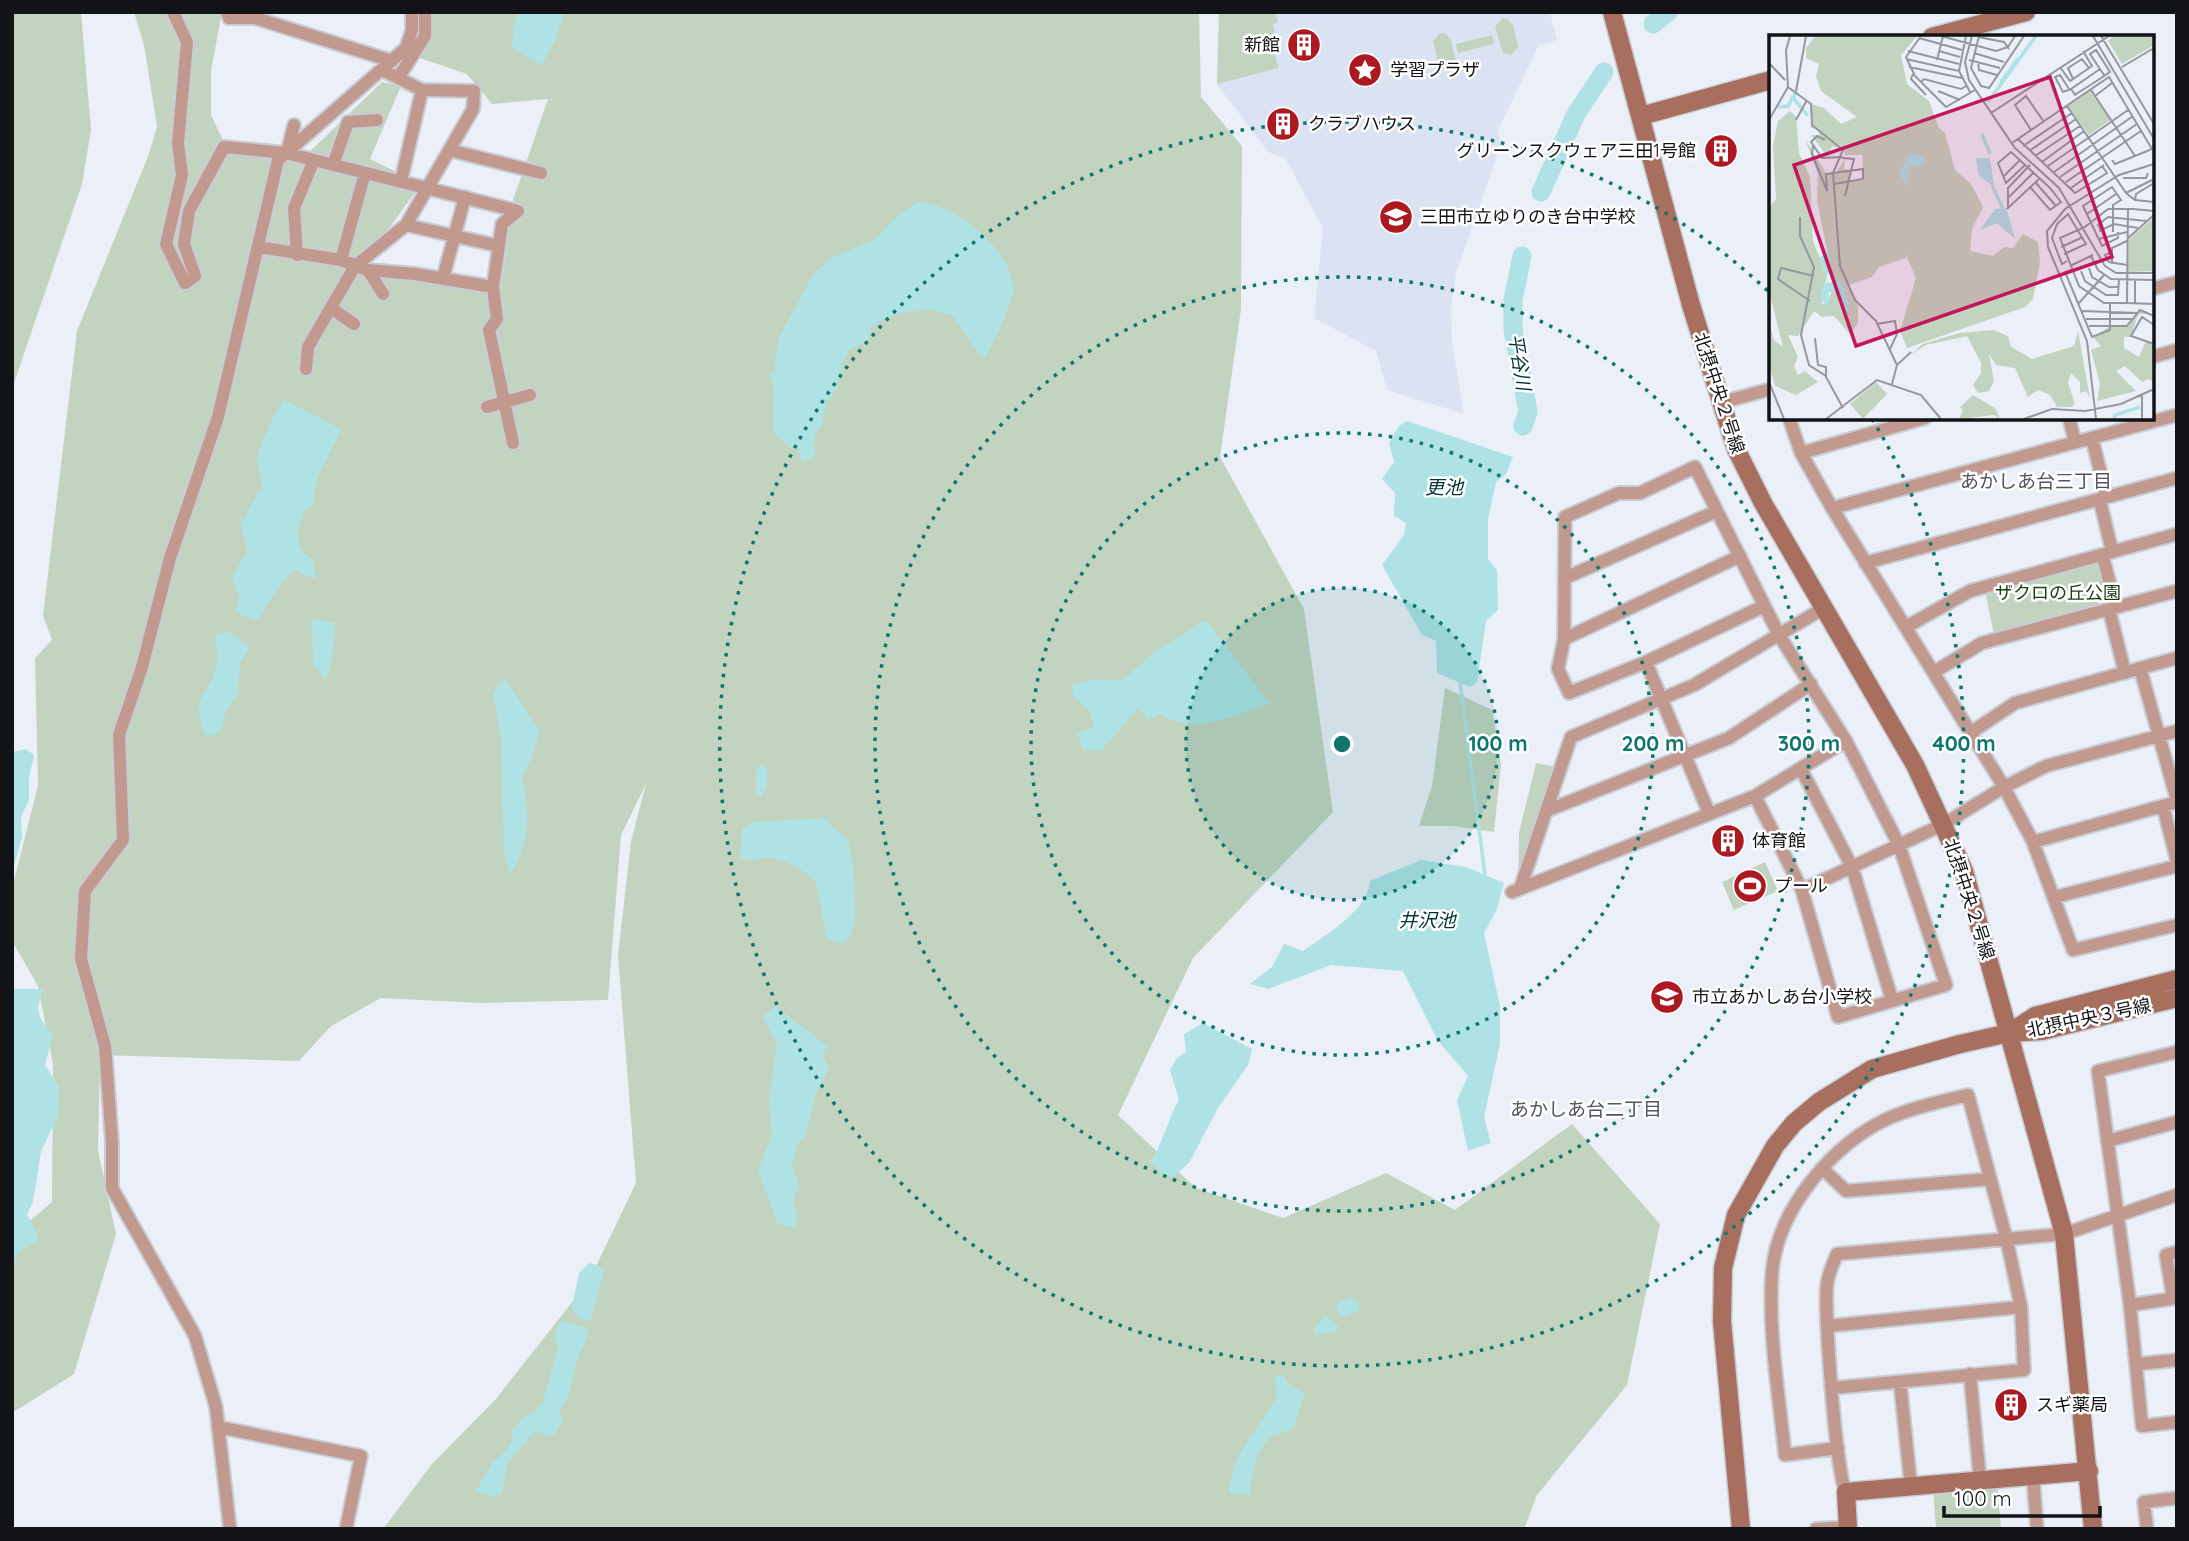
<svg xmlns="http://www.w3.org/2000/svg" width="2189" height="1541" viewBox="0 0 2189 1541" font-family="Quicksand,'Noto Sans JP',sans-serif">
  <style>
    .built { fill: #dbe3f3 }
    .green { fill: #c2d4bf }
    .water { fill: #aee2e5 }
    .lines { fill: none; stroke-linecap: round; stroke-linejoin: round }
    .stream { stroke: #aee2e5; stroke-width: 3.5 }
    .river { stroke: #aee2e5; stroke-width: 19 }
    .street-casing { stroke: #c8ccd4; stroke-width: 16 }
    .secondary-casing { stroke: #c8ccd4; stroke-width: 21 }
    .street { stroke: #c2998e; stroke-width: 12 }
    .secondary { stroke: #a86f5f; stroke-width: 18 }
    .ring { fill: none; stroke: #0f766e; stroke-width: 3.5; stroke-dasharray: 3.5 7 }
    .labels { text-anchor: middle; stroke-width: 5; stroke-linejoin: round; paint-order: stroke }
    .poi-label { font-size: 18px; fill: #111316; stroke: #fff; text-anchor: start }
    .street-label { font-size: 18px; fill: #111316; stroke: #fff }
    .park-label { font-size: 18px; fill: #194115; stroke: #fff }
    .water-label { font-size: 19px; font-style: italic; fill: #003336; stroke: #fff }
    .neighbourhood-label { font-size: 19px; fill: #51555c; stroke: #fff }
    .inset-river { fill: none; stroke: #aee2e5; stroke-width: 3.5 }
    .inset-road { fill: none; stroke: #94979e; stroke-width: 2 }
    .view { fill: #c2185b; fill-opacity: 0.15; stroke: #c2185b; stroke-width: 3.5 }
    .inset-edge { fill: none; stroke: #111316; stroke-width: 3.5 }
    .centre { fill: #0f766e; stroke: #fff; stroke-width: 3.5 }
    .ring-label { font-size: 21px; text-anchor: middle; font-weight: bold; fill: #0f766e; stroke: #fff; stroke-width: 5; stroke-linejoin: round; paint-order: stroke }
  </style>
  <rect width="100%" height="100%" fill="#ebeff8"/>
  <path class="built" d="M1219,12H1550L1557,40L1539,45L1497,132L1502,142L1456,273L1451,306L1452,344L1464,414L1387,390L1376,351L1314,318L1323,228L1285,158L1268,152L1217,84Z"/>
  <path class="green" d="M12,12H81L91,130L82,184L12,389Z
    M134,12H219L221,17L211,71V115L224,142L301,160L382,82L401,86L370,159L421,184L362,266L500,297L513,200L548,99L492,104L467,74L414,56L425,12H1199L1201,97L1242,146L1241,309L1220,457L1304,609L1333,812L1193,958L1118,1115L1196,1188L1283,1218L1386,1173L1455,1210L1572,1124L1660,1224L1627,1385L1537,1495L1524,1529H383L432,1464L495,1400L589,1281L636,1183L618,955L631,841L646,784L621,835L608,1000L481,1003L381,998L331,1026L299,1061L100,1055L98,1150L116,1234L74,1374L12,1413V1236L52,1202L53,1064L38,986L12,941V888L38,786L35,658L52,640L43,616L77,331L149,154L157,126L144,45Z
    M1219,12H1275L1278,22L1273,24L1278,46L1273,48L1279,68L1217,84Z
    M1502,18L1508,19L1513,25L1518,47L1511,55L1503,53L1495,27Z
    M1440,33H1445L1451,40L1456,62L1449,70H1443L1438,63L1433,41Z
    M1492,35L1494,44L1458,53L1456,44Z
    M2091,559L2100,564L2108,597L2101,606L1994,634L1984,587Z
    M1445,688L1492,710L1501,764L1494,832L1453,826H1419L1432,786Z
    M1536,763L1556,767L1518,883L1519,833Z
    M1765,862L1778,891L1734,910L1722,882Z
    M1997,1483L2001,1529H1936L1933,1489Z"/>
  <path class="water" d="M517,12H564L555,41L542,65L511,47Z
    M917,202C953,201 1015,252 1013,290C1013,301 991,350 984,360L952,315L932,310L904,312L883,319L872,327L868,340L849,350L842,364L837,389L827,401L822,424L814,438L815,456L802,462L798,450L787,446L773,432L774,388L770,374L774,371L779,337L813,275L831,258L876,239L894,219Z
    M284,400L341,429C332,454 312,476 314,503L304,512L297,532L300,549L313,561L316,579L295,570C276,584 271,603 256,621L236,612L240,599L232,577L247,551L241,524L262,486L257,456L271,422Z
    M1407,421L1513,457L1506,474L1496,482L1488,519V559L1497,570L1498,610L1486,621L1477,682L1470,687L1437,673L1436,641L1422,635L1382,565L1404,535L1406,523L1394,516L1395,493L1382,479L1394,462L1389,443L1399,426Z
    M312,619L335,623L332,660L326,680L313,664Z
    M1206,620L1269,703C1232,717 1198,736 1160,714L1148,720L1138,708L1101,751L1083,749L1077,733L1094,726L1089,710L1073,696L1072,684L1100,679L1122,681L1153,653Z
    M227,631L250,647L240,664L238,694L226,712L219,734L206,736C188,696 210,697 217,663C218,655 216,643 215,635Z
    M504,677L539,731L533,755L522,777C530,817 531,839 510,875L504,851L501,738L493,693Z
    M26,749L34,755L29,778V800L21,817L22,837L12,873V752Z
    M761,765L767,768V785L761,797L756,795V770Z
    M827,818C830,830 843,832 848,842C853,850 856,907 855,918C855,925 851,932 849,939L840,943L828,940L815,880C801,869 786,859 768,858C756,858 751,863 740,858L742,829L753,822Z
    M1421,860L1466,867L1504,883L1497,909L1484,933L1500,1006V1044L1484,1117L1491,1143L1468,1151L1457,1100L1468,1076L1438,1041L1403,971L1331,965L1268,989L1250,984L1272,967L1284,944L1303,951C1325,935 1368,911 1370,881Z
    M12,989H44C34,1011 38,1017 53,1035L45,1065L59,1087L58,1115L41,1152L33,1202L27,1214L37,1233V1241L22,1249L12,1262Z
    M775,1006L827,1046L823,1056L829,1068L817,1091L806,1133L796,1147L792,1167L799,1184L793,1203L798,1215L794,1228L778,1224L758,1171L772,1134L769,1101L777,1044L763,1017Z
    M1203,1023L1252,1049L1248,1065L1218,1108L1189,1163L1173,1177L1163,1175L1150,1162C1164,1142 1167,1120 1179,1100L1170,1070L1177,1058L1186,1052L1184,1034Z
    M589,1263L600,1266L604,1271L591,1319L587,1322L574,1313L572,1307L579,1273Z
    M1353,1297L1359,1303V1310L1342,1318L1336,1310L1339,1303Z
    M1325,1315L1339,1327L1334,1332L1315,1334L1314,1329Z
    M566,1321L587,1329L589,1334L578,1357L569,1394L559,1413L564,1417L556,1433L549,1436L535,1431L507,1464L502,1494L491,1497L476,1491L494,1461L506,1451L512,1440V1431L524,1416L533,1414L543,1402L558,1347L554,1337L559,1322Z
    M1275,1375L1284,1376L1288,1384L1305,1394L1292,1430C1286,1432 1276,1434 1271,1437C1255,1449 1251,1478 1250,1495L1229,1493C1232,1452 1259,1429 1277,1396Z"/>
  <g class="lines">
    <path class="stream" d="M1460,682L1485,875"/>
    <path class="river" d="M1653,24L1668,12
      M1541,192L1576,114L1604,72
      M1522,256L1513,300V329L1528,412L1523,426"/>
    <g class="street-casing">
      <path id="street" d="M173,12L187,42L178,143L182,175L166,244L185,283L195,276L184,244L189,211L224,147L286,153L518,211L502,224L493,287L415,274L368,270L341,260L258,247
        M227,12L229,18H255L392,61
        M398,78L425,36V12
        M449,150L541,173
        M287,153L294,125
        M333,165L348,122L377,120
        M401,181L422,90
        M406,225L499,246
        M297,255L294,208L314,160
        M341,260L365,173
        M368,270L383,294
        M443,278L465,197
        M493,287L497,319L489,330L513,443
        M2152,289L2177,282
        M331,308L354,324
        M2152,357L2177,350
        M306,369L308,347L355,266L406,225L473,109L474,91L422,90L382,70
        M1719,403L1771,389
        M487,407L530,395
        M1789,418L1801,453L1832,508L2004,787L2033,842L2073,950L2177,925
        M2069,418L2075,442
        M2092,438L2106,495
        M1801,453L1925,418
        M2100,501L2112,551
        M1832,508L2177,415
        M2103,557L2116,607
        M1865,563L2177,478
        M1565,578L1717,511
        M2109,609L2125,673
        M1906,627L1970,591L2177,534
        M1564,639L1740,556
        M1646,662L1709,813
        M2140,668L2177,800
        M1934,672L1982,643L2177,591
        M1970,733L2015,703L2177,658
        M1801,769L1852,867L1892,1000
        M1755,796L1802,890L1838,1017L1946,985L1899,845L1846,741L1779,635L1695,467L1640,493H1619L1565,517L1564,639L1558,669L1569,693L1646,662L1764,606
        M2163,806L2177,861
        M1546,811L1729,738L1811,684
        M2033,842L2177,802
        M1520,889L1571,737L1694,685L1824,608
        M1802,890L1944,824L2004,787L2046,766L2177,731
        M1512,892L1755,796L1846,741
        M2055,897L2177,866
        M2177,1052L2098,1071L2130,1305L2142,1426L2177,1422
        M2107,1141L2177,1122
        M1822,1168L1846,1191L1990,1179
        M2173,1298L2166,1255L2177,1252
        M2130,1305L2177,1298
        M1828,1326L2021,1307
        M2137,1364L2177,1360
        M1970,1374L1980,1480
        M1900,1382L1911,1487
        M1832,1388L2024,1370L2021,1307L2007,1241L1968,1095C1942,1101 1915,1107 1891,1117C1833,1143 1777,1209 1772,1273C1768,1333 1779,1395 1785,1455L1838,1448
        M218,1427L361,1456L346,1529
        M2033,1476L2037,1529
        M1846,1492C1836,1476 1824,1310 1827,1285C1828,1274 1833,1264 1837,1254L2064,1234L2177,1195
        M230,1529L216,1407L195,1336L112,1188V1142L105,1046L81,959L85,891L123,840L119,735L142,667L170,558L218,417L278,160L406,48L412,30V12
        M1816,1529L1848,1527
        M2147,1529L2144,1502L2177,1498"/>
    </g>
    <g class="secondary-casing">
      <path id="secondary" d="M1612,12L1691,305L1736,449L1763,503L1915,765L1964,871L2064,1234L2093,1529
        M1932,37L2026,12
        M1641,116L1771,80
        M2009,1033L2035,1016L2177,979
        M1741,1529L1722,1321L1723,1268L1736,1215L1775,1146L1794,1123L1819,1102L1872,1069L1960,1044L2009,1033L2042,1031L2177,998
        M1848,1529L1846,1492L2089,1471"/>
    </g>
    <use href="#street" class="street"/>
    <use href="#secondary" class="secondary"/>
  </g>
  <circle cx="1342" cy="744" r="156" fill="#0f766e" fill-opacity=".12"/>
  <g class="ring">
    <circle cx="1342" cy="744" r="156"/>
    <circle cx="1342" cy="744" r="311"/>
    <circle cx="1342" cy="744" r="467"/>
    <path d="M1872 419A622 622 0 1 1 1770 293"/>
  </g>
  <defs>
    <g id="building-disc" transform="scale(1.75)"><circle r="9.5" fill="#ac1921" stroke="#fff"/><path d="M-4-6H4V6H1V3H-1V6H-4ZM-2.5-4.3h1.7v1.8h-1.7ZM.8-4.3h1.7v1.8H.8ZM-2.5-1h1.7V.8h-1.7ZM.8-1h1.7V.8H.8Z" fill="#fff"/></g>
    <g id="sight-disc" transform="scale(1.75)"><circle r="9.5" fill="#ac1921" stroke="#fff"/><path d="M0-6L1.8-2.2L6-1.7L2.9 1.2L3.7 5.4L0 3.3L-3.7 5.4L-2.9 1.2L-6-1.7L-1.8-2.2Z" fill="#fff"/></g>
    <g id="school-disc" transform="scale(1.75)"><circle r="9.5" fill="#ac1921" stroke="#fff"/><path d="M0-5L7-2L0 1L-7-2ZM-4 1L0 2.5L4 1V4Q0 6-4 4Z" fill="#fff"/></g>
    <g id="stadium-disc" transform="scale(1.75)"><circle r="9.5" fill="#ac1921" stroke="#fff"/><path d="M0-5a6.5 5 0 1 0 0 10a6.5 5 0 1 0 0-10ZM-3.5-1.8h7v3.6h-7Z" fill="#fff"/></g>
  </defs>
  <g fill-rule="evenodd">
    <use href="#building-disc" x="1304" y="45"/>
    <use href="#sight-disc" x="1365" y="70"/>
    <use href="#building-disc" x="1283" y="124"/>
    <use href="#building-disc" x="1721" y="151"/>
    <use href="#school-disc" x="1396" y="217"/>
    <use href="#building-disc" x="1728" y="841"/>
    <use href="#stadium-disc" x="1750" y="886"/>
    <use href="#school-disc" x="1667" y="997"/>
    <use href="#building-disc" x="2011" y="1405"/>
  </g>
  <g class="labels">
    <g class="poi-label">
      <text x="1280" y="51" text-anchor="end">新館</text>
      <text x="1390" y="76">学習プラザ</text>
      <text x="1308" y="130">クラブハウス</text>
      <text x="1696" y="157" text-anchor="end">グリーンスクウェア三田1号館</text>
      <text x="1420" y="223">三田市立ゆりのき台中学校</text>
      <text x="1752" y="847">体育館</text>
      <text x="1774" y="892">プール</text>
      <text x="1692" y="1003">市立あかしあ台小学校</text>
      <text x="2036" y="1411">スギ薬局</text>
    </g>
    <g class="street-label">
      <text transform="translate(1719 393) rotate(72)" y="6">北摂中央２号線</text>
      <text transform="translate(1969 899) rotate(72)" y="6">北摂中央２号線</text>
      <text transform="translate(2089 1018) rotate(-12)" y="6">北摂中央３号線</text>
    </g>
    <g class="park-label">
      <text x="2058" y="599">ザクロの丘公園</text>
    </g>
    <g class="water-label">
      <text transform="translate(1520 362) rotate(81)" y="7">平谷川</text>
      <text x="1444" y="494">更池</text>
      <text x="1427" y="927">井沢池</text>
    </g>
    <g class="neighbourhood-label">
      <text x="2036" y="488">あかしあ台三丁目</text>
      <text x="1586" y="1116">あかしあ台二丁目</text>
    </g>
  </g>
  <g transform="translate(1769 35)">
    <rect width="385" height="385" fill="#ebeff8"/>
    <path d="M46,1H148L132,20L138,49L160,66L170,93L176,98L186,135L202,149L214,172L203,194L201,216L224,221L235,212L244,213L254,199L269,207L271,227L264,264L256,272L138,313L131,296L147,243L136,218L137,223L110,232L103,242L80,250L89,270V288L81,299L65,281L53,282L45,276L29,301L19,300L29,322L25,331L29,340L36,336L49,347L27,360L6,351L0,328V286L5,305L14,312L0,256V172L7,164L4,111L9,86L21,76L27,82L30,118L41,142L44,206L58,240L53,269H58L63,255L70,259L76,275L80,269L63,238L48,166L49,139L36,104L57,138L67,137L76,124L75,134L82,135L79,147L95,145L93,120H76L75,113L63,112L58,121L42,100H50V94L42,93V69L55,73L72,89L88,82L52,56L47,41L50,29L37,23V13ZM344,1H385V10L353,29L339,6ZM321,56L341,85L320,100L299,71ZM385,183V236L359,237L360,204ZM371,276L381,279H369L362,302H355V313L370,322L377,306L385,311V348L380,344L373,347L356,331L347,336L367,356L328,366L331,349L322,315L332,311L324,302L341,291L359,292ZM224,295L239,301L242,312L263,324L305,311L309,296L321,364L317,356L311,358V347L302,338L299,348L306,369L302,372H288L281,360L269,355L259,362L246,333L227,330L220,319L225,346L220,356L209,358L204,350L212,338V328L198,301L157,310L141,320L154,309L190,298ZM107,347L118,359L94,384L81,369ZM204,360L226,373L231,384L225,380L190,384L194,376L191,372Z" fill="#c2d4bf"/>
    <path d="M141,117L155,122V131L141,132L138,152L130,138ZM207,123H221L225,152L210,141ZM237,173L246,204L228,188L211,195L226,174ZM60,217L62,237L57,241L60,248L70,244L76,255L80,274L76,281L66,257H60L59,273L51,263L54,250L59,248L50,223Z" fill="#aee2e5"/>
    <path class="inset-river" d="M232,47L249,23M26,56L25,64L39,81M219,67L267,1M9,72L19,71L24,61M213,99L221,119M223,151L234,173M345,384L346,380L371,372"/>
    <path class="inset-road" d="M152,1L137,22L146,41L177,72L206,55M172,1L227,16L239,12L246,1M197,1L190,36L201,57M203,1L196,27L200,45L246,113L290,153L336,231L347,238H385M210,1L202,33L212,51L220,53L255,1M324,1L385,104M332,1L385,89M209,2L235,7L240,14M150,3L193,15M139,16L190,29M170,16L191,22M205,18L235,27M137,24L190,36M168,25L174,1M200,25L231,33M209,27L210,35L228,40M0,28L16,45M140,32L193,43M291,32L301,46L323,31L314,16M353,32L385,13M331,34L302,54L306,60L307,59L323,49L341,37L327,15L321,19L335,40M144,39L142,44L157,60M304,44L299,33L313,24L320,33M152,47L155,44L192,54L197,51M19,52L42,69L43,90L74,115L64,138L71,231L86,265L107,286L128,330M300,54L291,40L286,42L294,57L302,54M322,55L366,121L346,129L343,125M27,56L37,1M169,56L191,65M326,61L343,48M298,71L357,158L366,165L385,167M222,78L340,1M0,85L19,52L17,15L21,1M27,85L38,65M262,95L246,70L257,61L275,87M249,104L306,158L338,138L333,131M56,105L48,101L42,107L53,123L73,122M243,108L340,42L383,114L366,121M44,111L43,119L58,156L57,139L94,134V144L65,149M254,111L303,78M260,116L307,84M266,121L311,91M73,123L85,124L76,161M273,127L315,96M256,130L237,148L229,128L242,117L281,153L292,167L281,175L262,153M279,131L359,75M285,137L364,81M234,142L251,125M291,142L368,89M354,143H377L379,138M297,147L372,96M267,148L287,171M302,153L335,130M357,158L385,144M239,163L265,137M366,165L367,159L385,148M239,173V153L261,130M238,174L271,143M359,174L358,268H335L310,251L291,203L316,192L339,174H364L385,176M318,179L347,159M31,182V201L45,232L32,300L40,330L57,341M332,195L329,190L339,182L377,186M330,196L345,189L369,193M344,197V170L352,165L343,152L314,171L333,211L349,203V197M330,204L358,197M358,204L385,180M292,212L314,202M343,217L336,220L340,227L358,230M295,219L317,209L299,179L288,189L283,203L293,229L298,226M322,221L329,235L342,244L385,245M343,229V213L358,206M301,231L324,220M320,233L323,242L340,252H349M303,235L296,237L323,302L341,295V268M312,236L316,246L337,260H349L350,244M41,266L9,244L12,233L45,241M310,268L335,240M358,268L385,269M366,268V244M313,276L369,278M317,284H364M108,289L126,286L128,299L121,314M385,290L373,282L362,301L385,309M320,291H358L371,275L385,281M46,303L49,330L57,332V342L74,373M0,347L15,384M123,349L128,330L142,317M373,360V384M57,384L108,345L152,360L172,384M255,384L283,374L316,376L352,369L385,354M327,384L318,306L279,212L278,196L296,174L350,140L385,129"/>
    <path class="view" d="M281,42L343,222L87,311L25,130Z"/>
    <rect width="385" height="385" class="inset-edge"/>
  </g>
  <circle cx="1342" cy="744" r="10" class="centre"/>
  <g class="ring-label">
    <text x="1498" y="751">100 m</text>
    <text x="1653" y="751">200 m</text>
    <text x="1809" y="751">300 m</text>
    <text x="1964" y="751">400 m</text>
  </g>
  <rect width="2189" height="1541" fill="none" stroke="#111316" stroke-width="28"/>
  <path d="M1944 1506v10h156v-10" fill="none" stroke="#111316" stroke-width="3.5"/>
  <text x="1954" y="1506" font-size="21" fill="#111316" stroke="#ffffff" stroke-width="5" paint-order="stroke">100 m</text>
</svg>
